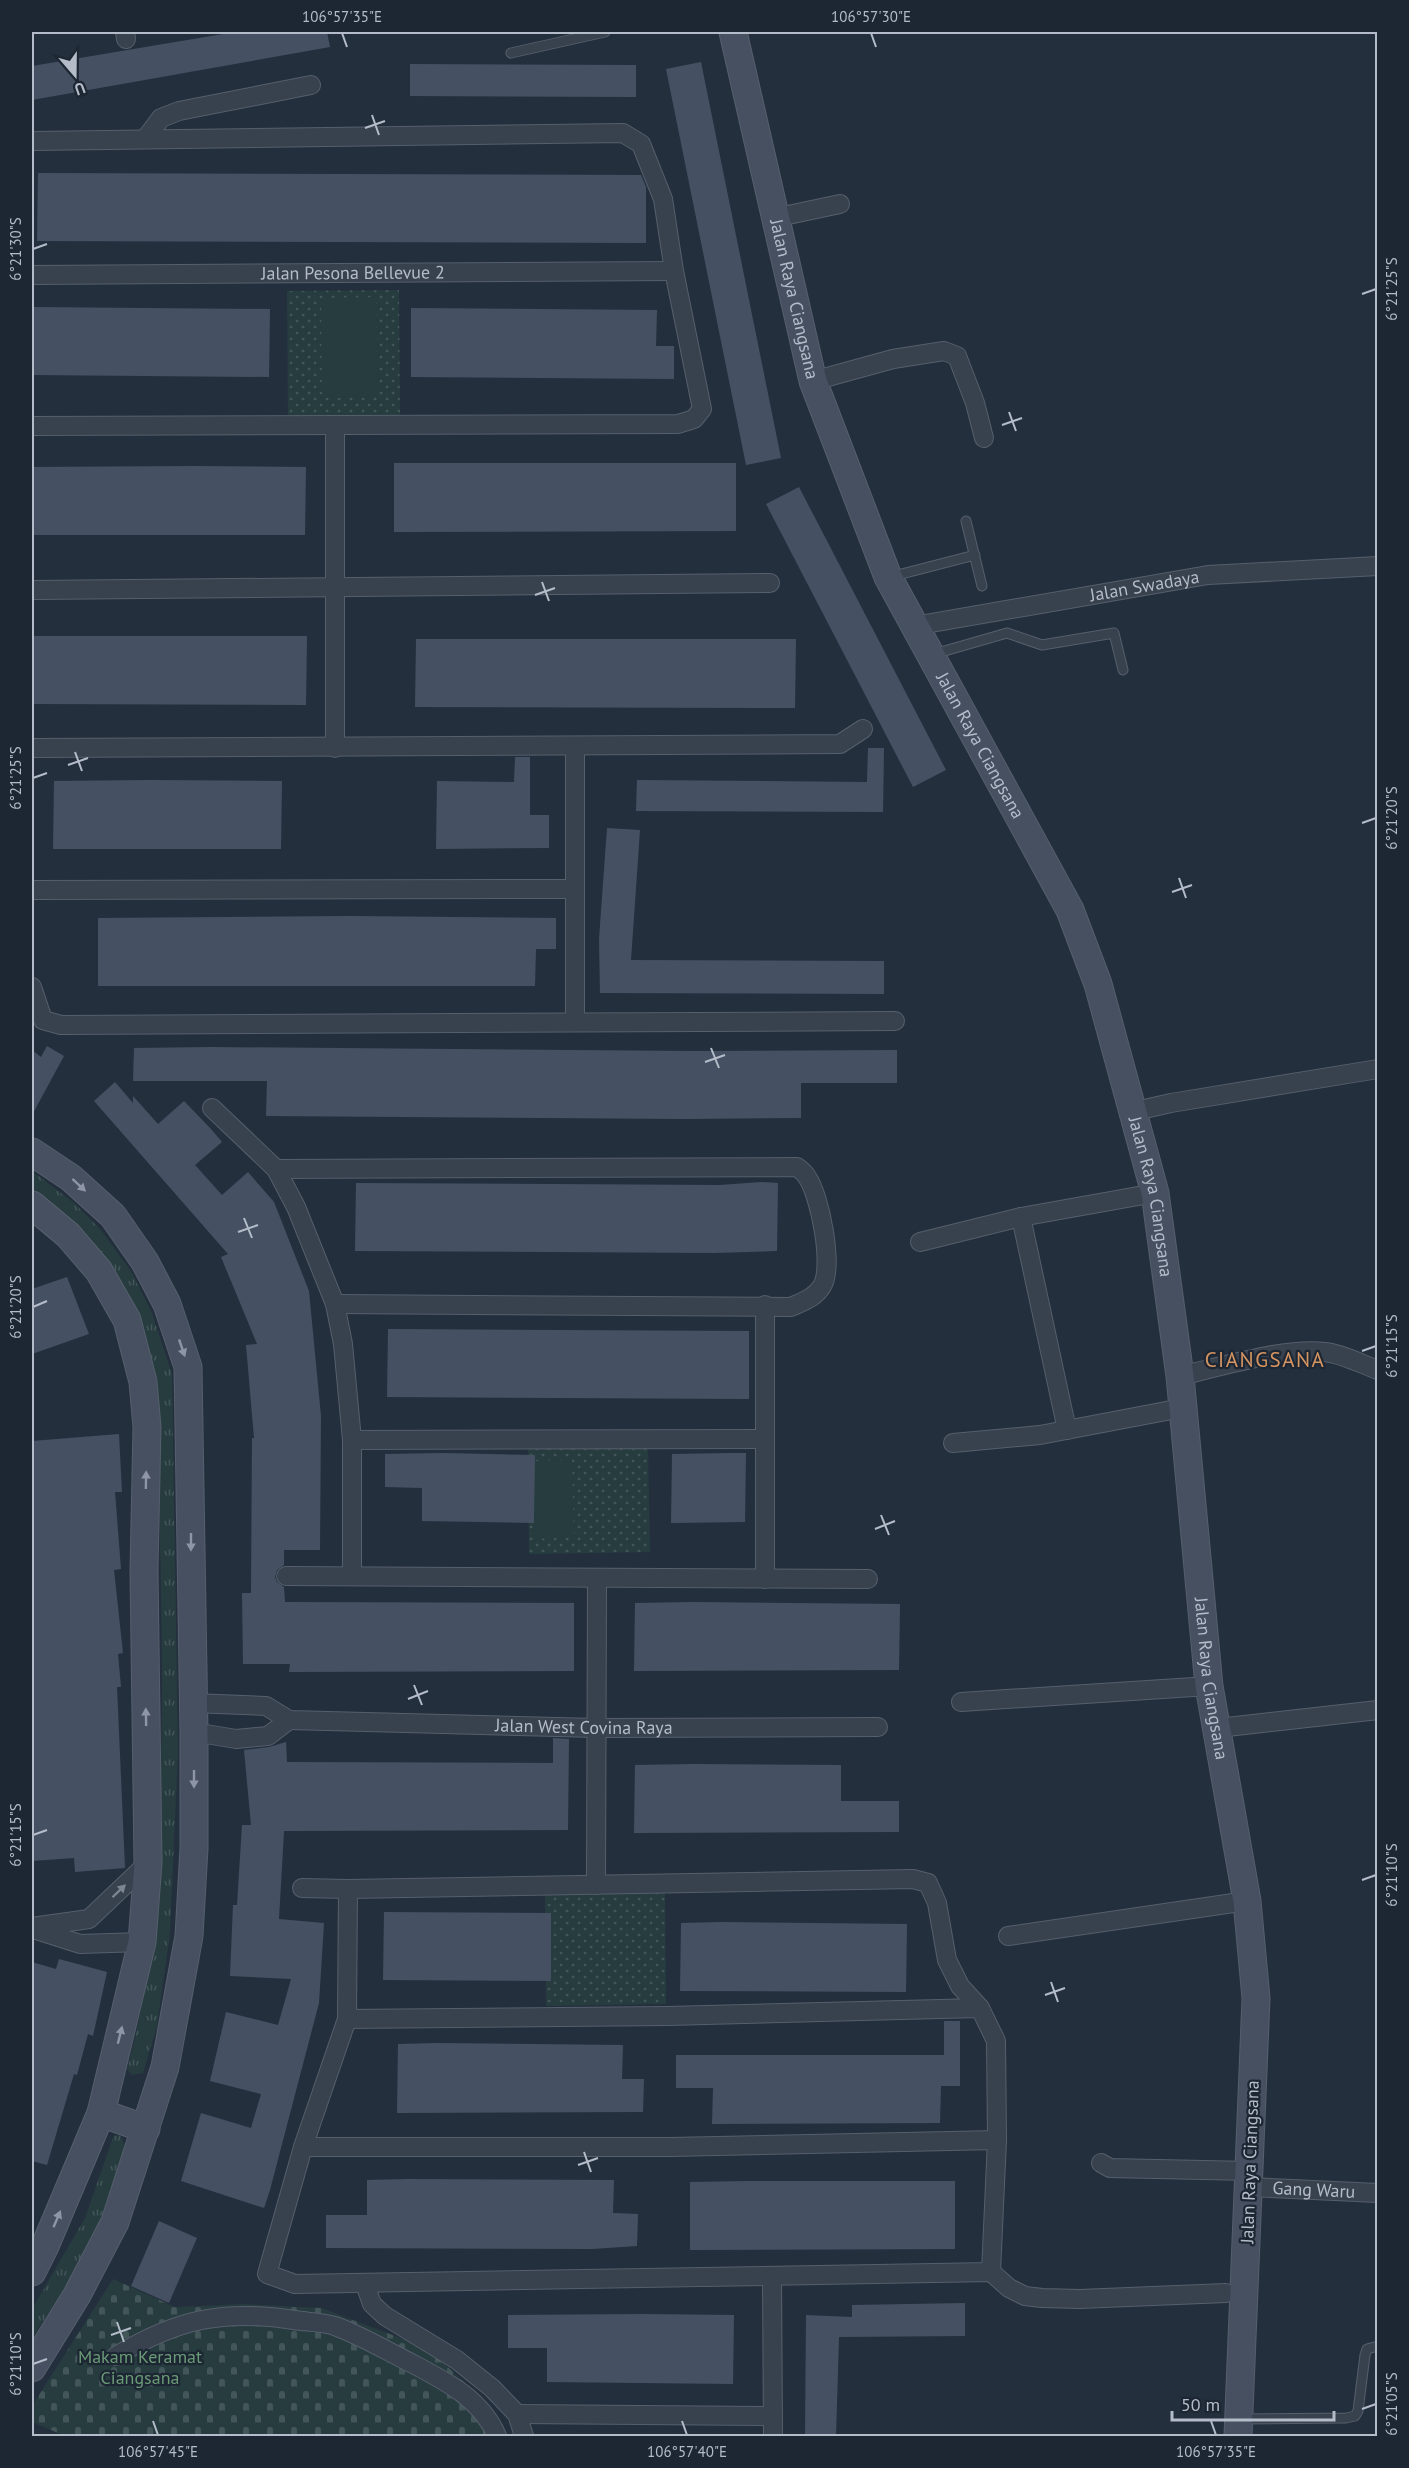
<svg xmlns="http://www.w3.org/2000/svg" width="1409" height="2468" viewBox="0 0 1409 2468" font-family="'PT Sans',sans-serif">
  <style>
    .grass { fill: url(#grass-tufts) }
    .cemetery { fill: url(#cemetery-stones) }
    .park { fill: url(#park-dots) }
    .pitch { fill: #263c3f }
    .building { fill: #455162 }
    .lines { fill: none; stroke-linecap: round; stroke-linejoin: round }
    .lane-casing { stroke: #565f6c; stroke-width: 11 }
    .street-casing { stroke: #565f6c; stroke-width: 20 }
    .secondary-casing { stroke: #565f6c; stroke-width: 29 }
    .lane { stroke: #38414e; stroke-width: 9 }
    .street { stroke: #38414e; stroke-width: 18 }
    .secondary { stroke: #465061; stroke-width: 27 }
    .oneway { fill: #8e96a5 }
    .oneway2 { fill: #7c8592 }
    .ticks { fill: none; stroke: #b4bcc9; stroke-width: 2 }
    .labels { text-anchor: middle; stroke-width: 4.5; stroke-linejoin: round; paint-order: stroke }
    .street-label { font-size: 18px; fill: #b4bcc9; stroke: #1d2633 }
    .park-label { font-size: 18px; fill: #6b9a76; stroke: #1d2633 }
    .quarter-label { font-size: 21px; letter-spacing: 1.5px; fill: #d59563; stroke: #1d2633 }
    .neatline { fill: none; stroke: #b4bcc9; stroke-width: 2 }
    .ticks-label { font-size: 15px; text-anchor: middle; fill: #b4bcc9 }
  </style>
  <defs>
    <pattern id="grass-tufts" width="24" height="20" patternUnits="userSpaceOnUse" patternTransform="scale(1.5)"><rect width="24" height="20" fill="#263c3f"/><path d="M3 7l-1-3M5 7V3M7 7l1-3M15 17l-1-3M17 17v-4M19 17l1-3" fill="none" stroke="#435659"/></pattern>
    <pattern id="cemetery-stones" width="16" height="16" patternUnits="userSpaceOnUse" patternTransform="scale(1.5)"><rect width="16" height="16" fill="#263c3f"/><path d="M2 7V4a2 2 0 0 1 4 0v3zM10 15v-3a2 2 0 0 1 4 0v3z" fill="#435659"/></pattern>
    <pattern id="park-dots" width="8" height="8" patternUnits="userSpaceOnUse" patternTransform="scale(1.5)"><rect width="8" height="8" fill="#263c3f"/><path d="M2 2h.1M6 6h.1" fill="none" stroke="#435659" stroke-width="1.8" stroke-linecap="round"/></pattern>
  </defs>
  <rect width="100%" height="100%" fill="#242f3e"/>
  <path class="grass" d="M32,1171L74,1203L100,1229L131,1271L152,1313L172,1374L178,1751L170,1933L157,2026L143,2073L132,2075L127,2069C150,1989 155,1909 159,1826C166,1677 159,1526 156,1376L137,1319L64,1215L32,1191Z
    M120,2135L126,2148L100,2224L71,2278L32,2339V2309L85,2218L111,2143L114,2136Z"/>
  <path class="cemetery" d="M113,2279L175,2307L246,2304L321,2308L427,2348L489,2405L502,2436H65L32,2422V2406Z"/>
  <path class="park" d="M399,290L400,416L288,418L287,291Z
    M648,1441L650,1552L529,1554L528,1443Z
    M665,1893L666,2004L546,2006L545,1895Z"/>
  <path class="pitch" d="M376,297L377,397L322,398L321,298Z
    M572,1460L574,1537L536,1539L534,1461Z"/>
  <path class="building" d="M235,32H327L330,47L32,100V66Z
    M701,62L781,458L746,465L666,69Z
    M410,64L636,65V97L410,96Z
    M38,173L641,175L646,187V243L37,241Z
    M32,307L270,309L269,377L32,375Z
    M411,308L657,310L656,346H674V379L411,377Z
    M394,463H736V531L394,532Z
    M194,466L306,467L305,535H32V467Z
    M799,487L946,770L913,787L766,504Z
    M32,636H307L306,705L32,704Z
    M416,639H796L795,708L415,707Z
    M868,748H884L883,812L636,811L637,780L867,782Z
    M515,757H530V815H549V848L436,849L437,781L514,782Z
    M150,780L282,781L281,849H53L54,781Z
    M607,828L640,830L631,960L884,961V994L600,993L599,939Z
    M349,916L556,918V949H536L535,986H98V918Z
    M47,1046L64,1056L32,1115V1050L41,1057Z
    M211,1047L690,1051L897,1050V1083H801V1118L685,1119L266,1116L267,1081H133L134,1048Z
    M115,1082L133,1103V1096L158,1124L184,1101L211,1129L222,1142L195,1165L222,1195L248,1172L274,1202L309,1291L321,1416L320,1550H284V1565L277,1570L275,1577L277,1582L284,1587L285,1602L574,1603V1671L289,1672L290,1664H243L242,1593H251L252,1438H254L246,1345L257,1344L221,1257L228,1254L94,1101Z
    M761,1182L778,1183L777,1251L714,1253L355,1251L356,1183L720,1185Z
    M67,1277L89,1334L32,1354V1289Z
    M388,1329L749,1331V1399L387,1397Z
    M119,1434L122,1492H115L121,1569L114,1570L123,1653L118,1654L121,1687H117L125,1868L75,1872L74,1858L32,1861V1441Z
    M443,1453L535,1455L534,1523L422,1521V1488L385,1487V1454Z
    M730,1453H746L745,1522L671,1523L672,1454Z
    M693,1602L900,1604L899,1670L634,1671L635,1603Z
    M553,1738L569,1739L568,1830L284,1831L279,1919L324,1923L319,2003L270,2190L264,2208L181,2181L201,2113L251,2128L261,2094L210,2081L226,2012L278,2025L291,1979L230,1976L233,1905H237L242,1825H251L244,1750L269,1747L286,1742L287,1762L553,1763Z
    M693,1764L841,1765V1801H899V1832L634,1833L635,1765Z
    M384,1912L551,1913V1981L383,1980Z
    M721,1922L907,1924L906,1992L680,1991L681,1923Z
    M59,1959L107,1972L93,2036L88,2034L77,2075L74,2074L47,2165L32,2161V1962L56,1969Z
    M944,2021H960V2086H941L940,2123L712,2124L713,2088H676V2055H944Z
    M437,2043L623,2045L622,2079H644L643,2112L397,2113L398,2044Z
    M407,2179L614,2180L613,2213L638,2214L637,2246L592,2249L326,2248V2215H367V2180Z
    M748,2181H955V2249L690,2250V2182Z
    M159,2221L197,2238L169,2303L131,2286Z
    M965,2303V2336L839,2337L836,2436H805L806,2315L852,2317V2305Z
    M643,2314L734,2315L733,2384L547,2382V2348H508V2315Z"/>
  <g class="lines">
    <g class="lane-casing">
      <path id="lane" d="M511,53L605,32
        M966,521L982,586
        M890,577L975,555
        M934,654L1007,633L1042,645L1114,633L1123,670
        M1240,2419L1346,2418L1355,2416L1358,2411L1365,2355L1367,2349L1378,2346"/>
    </g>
    <g class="street-casing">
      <g id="street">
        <path d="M125,32L126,39"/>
        <path d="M146,138L161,118L179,111L311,85"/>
        <path d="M32,141L623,133L641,144L663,199L674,271L702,409L694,419L678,424L32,426"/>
        <path d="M774,218L840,204"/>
        <path id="s1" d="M32,275L674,271"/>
        <path d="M813,381L893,359L944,351L957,356L975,403L984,438"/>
        <path d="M335,426V748"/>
        <path d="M32,590L770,583"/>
        <path id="s2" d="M914,626L1208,575L1378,566"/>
        <path d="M32,748L840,744L863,729"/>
        <path d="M32,890L575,889"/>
        <path d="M32,987L43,1020L61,1025L895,1021"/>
        <path d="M575,1022V746"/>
        <path d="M212,1108L276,1169L296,1207L335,1304L343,1344L352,1440V1576"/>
        <path d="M1131,1112L1171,1103L1378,1069"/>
        <path d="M276,1169L797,1167C801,1170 805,1173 807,1177C820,1195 834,1267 822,1286C815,1298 802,1302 791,1307L335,1304"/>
        <path d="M1021,1217L1155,1193"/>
        <path d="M920,1242L1021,1217L1067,1430"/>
        <path d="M1180,1376C1219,1367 1287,1347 1325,1352C1343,1354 1361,1364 1378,1370"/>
        <path d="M352,1440L765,1439"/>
        <path d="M953,1443L1040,1435L1182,1408"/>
        <path d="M286,1576L868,1579"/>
        <path d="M765,1579V1305"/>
        <path d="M961,1702L1209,1686"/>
        <path id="s3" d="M192,1703L266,1706L289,1720L596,1728L878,1727"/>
        <path d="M1218,1728L1378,1710"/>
        <path d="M194,1732L236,1739L268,1736L289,1720"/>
        <path d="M596,1885L597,1579"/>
        <path d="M302,1888L348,1889"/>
        <path d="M32,1927L89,1919L148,1863"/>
        <path d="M33,1929L80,1944L142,1942"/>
        <path d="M1008,1936L1247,1901"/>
        <path d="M347,2019L668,2016L980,2008"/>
        <path d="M303,2147H671L997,2140"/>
        <path d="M1101,2163L1110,2168L1250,2171"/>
        <path id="s4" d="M1250,2187L1378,2193"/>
        <path d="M991,2272L997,2140L996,2041L980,2008L960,1986L947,1960L937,1903L928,1883L913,1879L348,1889L347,2019L303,2147L267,2274L295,2284L991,2272L1009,2288L1025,2296L1042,2298L1080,2299L1226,2293"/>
        <path d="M772,2277L773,2436"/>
        <path d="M365,2284L372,2304L385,2316L457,2360L492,2388L517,2414L524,2436"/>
        <path d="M116,2356C177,2319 224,2309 294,2320C307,2322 323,2322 335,2326C362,2336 387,2351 413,2364C447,2382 481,2399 497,2436"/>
        <path d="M517,2414L773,2416"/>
      </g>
    </g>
    <g class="secondary-casing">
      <g id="secondary">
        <path id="s5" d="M733,32L813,381L888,577L1070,910L1098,984L1155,1193L1180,1376L1209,1686L1247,1901L1256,1998L1238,2436"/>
        <path d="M32,1152L71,1178L113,1216L145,1262L167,1304L188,1367L194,1732V1848L189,1936L165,2067L115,2222L77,2295L32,2368"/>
        <path d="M32,1205L68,1235L99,1271L127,1320L143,1382L147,1427L144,1570L148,1863L142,1942L101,2113L45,2246L32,2272"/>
        <path d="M101,2113L146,2129"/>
      </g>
    </g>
    <use href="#lane" class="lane"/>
    <use href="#street" class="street"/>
    <use href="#secondary" class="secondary"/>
  </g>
  <defs><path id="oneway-solid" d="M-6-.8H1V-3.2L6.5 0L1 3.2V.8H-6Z" transform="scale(1.5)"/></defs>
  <g class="oneway">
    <use href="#oneway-solid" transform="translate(79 1185) rotate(43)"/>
    <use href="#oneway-solid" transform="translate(182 1348) rotate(71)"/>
    <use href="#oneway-solid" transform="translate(146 1480) rotate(-89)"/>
    <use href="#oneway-solid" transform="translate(191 1542) rotate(90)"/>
    <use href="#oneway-solid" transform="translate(146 1717) rotate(-91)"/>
    <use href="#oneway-solid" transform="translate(194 1779) rotate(90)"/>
    <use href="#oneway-solid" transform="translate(120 2035) rotate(-76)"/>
    <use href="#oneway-solid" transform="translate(57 2219) rotate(-67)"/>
  </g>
  <use class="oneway2" href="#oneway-solid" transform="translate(119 1891) rotate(-44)"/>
  <path class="ticks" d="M342,33L347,47M871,33L876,47M372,115L379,135M365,128L385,121M33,249L47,244M1362,294L1376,289M1009,412L1016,431M1002,425L1022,418M542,582L549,601M535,595L555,588M75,752L82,771M68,765L88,758M33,778L47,773M1362,823L1376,818M1179,878L1186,898M1172,892L1192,885M711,1048L719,1068M705,1062L725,1055M244,1218L252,1238M238,1232L258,1225M33,1307L47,1301M1362,1351L1376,1346M881,1515L889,1535M875,1529L895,1521M414,1685L422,1705M408,1699L428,1691M33,1835L47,1830M1362,1880L1376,1875M1051,1982L1058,2002M1045,1995L1065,1988M584,2152L591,2172M578,2165L598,2158M117,2322L124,2342M111,2335L131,2328M33,2364L47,2359M1362,2409L1376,2404M153,2421L158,2435M682,2421L687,2435M1211,2421L1216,2435"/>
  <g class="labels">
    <g class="street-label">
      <text dy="6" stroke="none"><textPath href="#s1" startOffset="321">Jalan Pesona Bellevue 2</textPath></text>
      <text dy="6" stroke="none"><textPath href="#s5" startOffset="274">Jalan Raya Ciangsana</textPath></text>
      <text dy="6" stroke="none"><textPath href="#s2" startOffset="234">Jalan Swadaya</textPath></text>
      <text dy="6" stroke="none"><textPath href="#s5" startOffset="760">Jalan Raya Ciangsana</textPath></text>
      <text dy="6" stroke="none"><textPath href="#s5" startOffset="1246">Jalan Raya Ciangsana</textPath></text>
      <text dy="6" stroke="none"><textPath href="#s5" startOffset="1732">Jalan Raya Ciangsana</textPath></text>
      <text dy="6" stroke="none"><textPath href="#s3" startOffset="396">Jalan West Covina Raya</textPath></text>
      <text transform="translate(1250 2162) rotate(-88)" y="6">Jalan Raya Ciangsana</text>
      <text dy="6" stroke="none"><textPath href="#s4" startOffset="64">Gang Waru</textPath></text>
    </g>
    <g class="park-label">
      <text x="140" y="2363">Makam Keramat<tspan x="140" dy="21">Ciangsana</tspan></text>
    </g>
    <g class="quarter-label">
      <text x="1265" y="1367">CIANGSANA</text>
    </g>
  </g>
  <rect width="1409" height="2468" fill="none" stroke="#1d2633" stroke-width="66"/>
  <g transform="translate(75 75) rotate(160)" stroke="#1d2633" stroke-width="4.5" paint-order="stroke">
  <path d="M0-4.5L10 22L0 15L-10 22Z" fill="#b4bcc9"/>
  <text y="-9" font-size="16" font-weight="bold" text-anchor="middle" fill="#b4bcc9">U</text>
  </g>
  <path d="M1172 2411v9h162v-9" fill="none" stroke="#b4bcc9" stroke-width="3"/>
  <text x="1181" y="2411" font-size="18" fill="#b4bcc9" stroke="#1d2633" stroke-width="4.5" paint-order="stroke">50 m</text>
  <rect x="33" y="33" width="1343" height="2402" class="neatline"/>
  <g class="ticks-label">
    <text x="342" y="22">106°57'35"E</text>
    <text x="871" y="22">106°57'30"E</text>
    <text transform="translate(16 249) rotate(-90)" y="5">6°21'30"S</text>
    <text transform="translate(1392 289) rotate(-90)" y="5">6°21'25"S</text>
    <text transform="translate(16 778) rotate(-90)" y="5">6°21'25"S</text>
    <text transform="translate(1392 818) rotate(-90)" y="5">6°21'20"S</text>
    <text transform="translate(16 1307) rotate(-90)" y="5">6°21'20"S</text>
    <text transform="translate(1392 1346) rotate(-90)" y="5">6°21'15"S</text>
    <text transform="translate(16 1835) rotate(-90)" y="5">6°21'15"S</text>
    <text transform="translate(1392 1875) rotate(-90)" y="5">6°21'10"S</text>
    <text transform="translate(16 2364) rotate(-90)" y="5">6°21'10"S</text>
    <text transform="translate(1392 2404) rotate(-90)" y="5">6°21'05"S</text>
    <text x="158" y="2457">106°57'45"E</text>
    <text x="687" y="2457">106°57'40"E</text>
    <text x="1216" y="2457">106°57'35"E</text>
  </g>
</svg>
